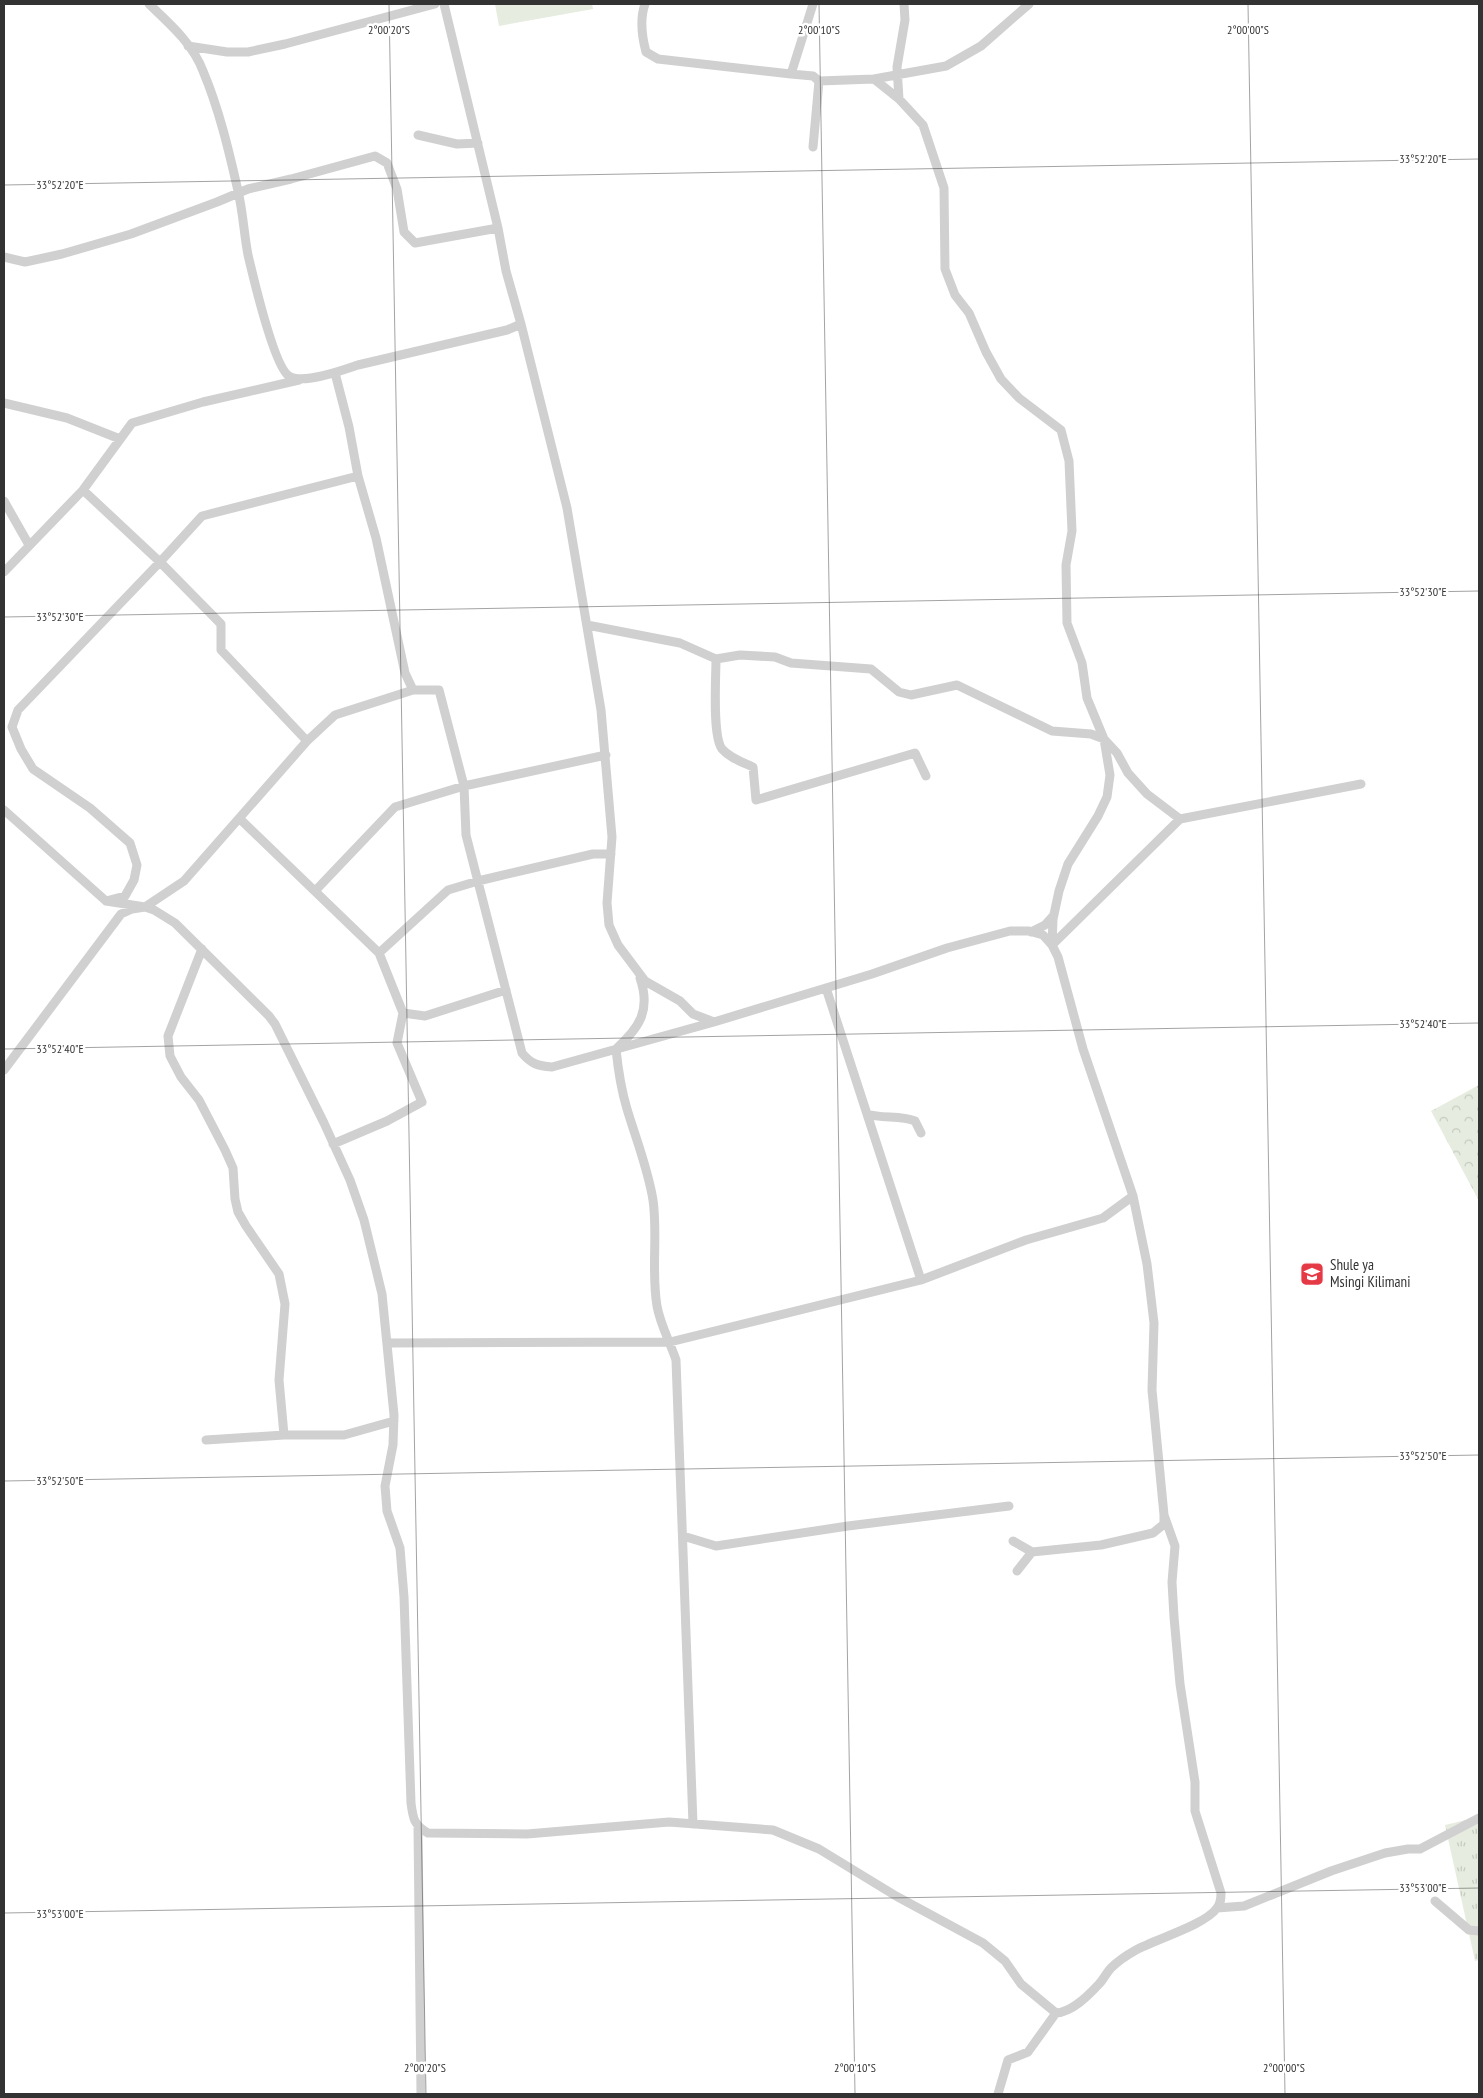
<svg xmlns="http://www.w3.org/2000/svg" width="1483" height="2098" viewBox="0 0 1483 2098" font-family="'PT Sans Narrow',sans-serif">
  <style>
    .grass { fill: #e6ecdf }
    .forest { fill: url(#forest-crowns) }
    .park { fill: url(#park-tufts) }
    .lines { fill: none; stroke-linecap: round; stroke-linejoin: round }
    .street { stroke: #d0d0d0; stroke-width: 9 }
    .ticks { fill: none; stroke: #333; stroke-width: 1; stroke-opacity: 0.45 }
    .labels { text-anchor: middle; stroke-width: 5; stroke-linejoin: round; paint-order: stroke }
    .poi-label { font-size: 15px; fill: #333; stroke: #fff; text-anchor: start }
    .ticks-label { font-size: 12px; text-anchor: middle; fill: #333; stroke: #fff; stroke-width: 5; stroke-linejoin: round; paint-order: stroke }
  </style>
  <defs>
    <pattern id="forest-crowns" width="20" height="18" patternUnits="userSpaceOnUse" patternTransform="scale(1.25)"><rect width="20" height="18" fill="#e6ecdf"/><path d="M2 6a3 3 0 1 1 6 0M12 15a3 3 0 1 1 6 0" fill="none" stroke="#c6cbc0"/></pattern>
    <pattern id="park-tufts" width="24" height="20" patternUnits="userSpaceOnUse" patternTransform="scale(1.25)"><rect width="24" height="20" fill="#e6ecdf"/><path d="M3 7l-1-3M5 7V3M7 7l1-3M15 17l-1-3M17 17v-4M19 17l1-3" fill="none" stroke="#c6cbc0"/></pattern>
  </defs>
  <rect width="100%" height="100%" fill="#fff"/>
  <path class="grass" d="M495,4H592L593,9L499,26Z"/>
  <path class="forest" d="M1479,1085V1201L1431,1111Z"/>
  <path class="park" d="M1479,1817V1960L1475,1961L1445,1825Z"/>
  <g class="lines">
    <path class="street" d="M149,4C170,24 193,44 203,71C219,109 229,151 238,191C243,212 244,234 248,255C253,276 274,367 289,376C303,385 343,370 358,365L507,330L521,324L506,271L498,228
      M645,4C640,18 642,37 646,52L658,59L791,74L813,4
      M188,46L227,52H248L285,44L435,4
      M791,74L813,76L819,81L813,147
      M874,79L946,66L981,46L1029,4
      M819,81L874,79L899,99L923,125L944,188L945,269L955,295L969,313L986,352L1001,379L1019,398L1061,430L1069,461L1072,531L1066,565L1067,623L1082,663L1087,698L1104,739L1110,775L1107,797L1098,816L1068,864L1059,891L1053,919L1052,945
      M899,99L897,67L905,20L904,4
      M418,135L457,144L478,143
      M4,257L25,262L62,254L131,234L217,202L248,189L291,179L375,156L387,163L397,189L404,232L415,243L498,228L444,4
      M335,373L349,427L358,476L376,538L405,673L413,690H439L464,786L466,835L522,1053C531,1064 538,1066 552,1067L714,1022
      M4,403L67,418L120,439
      M83,490L160,562L221,624V650L307,741
      M4,501L29,545
      M4,572L83,490L132,423L203,402L299,380
      M587,625L680,643L716,659C716,677 712,736 722,749C730,758 742,762 753,767L756,800L915,753L926,776
      M716,659L740,655L775,657L791,663L871,669L899,692L911,695L957,685L1052,731L1091,734L1104,739L1117,753L1128,773L1147,794L1180,819
      M4,810L106,901L145,907L184,881L307,741L335,715L413,690
      M240,819L379,953L403,1013L397,1043L422,1102L387,1121L333,1144
      M315,891L395,807L464,786L606,755
      M106,901L125,896L134,880L137,865L130,843L90,808L33,769L21,749L12,727L18,710L160,562L202,516L358,476
      M1031,932L1045,925L1054,915
      M1052,945L1180,819L1361,784
      M202,949L168,1036L170,1056L181,1077L199,1100L225,1150L233,1168L235,1199L238,1212L246,1226L279,1274L285,1304L279,1380L284,1435
      M379,953L448,890L478,881L593,854H611
      M640,978C651,1010 640,1027 616,1049C618,1069 621,1089 627,1109C636,1139 648,1169 653,1200C658,1235 651,1271 657,1306C660,1324 670,1342 676,1360L693,1824
      M826,988L921,1280L1026,1240L1103,1218L1133,1196
      M403,1013L425,1016L506,990
      M4,1070L121,914L132,909L145,907L154,910L175,923L269,1016L275,1024L324,1123L350,1180L364,1220L382,1294L394,1415L393,1445L385,1486L387,1511L400,1548L404,1597L411,1803C413,1819 414,1825 428,1833L527,1834L669,1822L773,1830L819,1849L896,1896L983,1943L1005,1961L1021,1984L1056,2013C1072,2012 1088,1996 1099,1984C1104,1979 1106,1973 1111,1968C1118,1961 1127,1955 1136,1950C1156,1939 1205,1925 1217,1908C1221,1903 1221,1898 1221,1893L1195,1811V1782L1180,1684L1174,1617L1172,1582L1175,1546L1164,1515L1152,1390L1154,1323L1147,1264L1133,1196L1083,1049L1058,957L1052,945L1043,935L1029,931H1010L947,948L872,974L714,1022L693,1014L680,1001L645,981L618,945L609,925L607,903L612,837L601,710L567,508L521,324
      M867,1114C882,1119 900,1115 915,1121L921,1133
      M387,1343L670,1342L921,1280
      M206,1440L284,1435H344L394,1421
      M683,1536L716,1546L848,1526L1009,1506
      M1013,1541L1032,1552L1101,1545L1153,1533L1164,1524V1516
      M1017,1571L1032,1552
      M418,1828L421,2094
      M1435,1901L1469,1930L1479,1931
      M1217,1908L1244,1906L1331,1871L1385,1853L1408,1849H1420L1479,1818
      M998,2094L1008,2060L1028,2052L1056,2013"/>
  </g>
  <path class="ticks" d="M389,4L426,2094M819,4L855,2094M1248,4L1285,2094M4,185L1479,159M4,617L1479,591M4,1049L1479,1023M4,1481L1479,1455M4,1913L1479,1888"/>
  <defs>
    <g id="school-square" transform="scale(1.25)"><rect x="-9" y="-9" width="18" height="18" rx="4" fill="#e63946" stroke="#fff"/><path d="M0-5L7-2L0 1L-7-2ZM-4 1L0 2.5L4 1V4Q0 6-4 4Z" fill="#fff"/></g>
  </defs>
  <g fill-rule="evenodd">
    <use href="#school-square" x="1312" y="1274"/>
  </g>
  <g class="labels">
    <g class="poi-label">
      <text x="1330" y="1270">Shule ya<tspan x="1330" dy="17">Msingi Kilimani</tspan></text>
    </g>
  </g>
  <g class="ticks-label">
    <text x="389" y="34">2°00'20"S</text>
    <text x="819" y="34">2°00'10"S</text>
    <text x="1248" y="34">2°00'00"S</text>
    <text x="1423" y="163">33°52'20"E</text>
    <text x="60" y="189">33°52'20"E</text>
    <text x="1423" y="596">33°52'30"E</text>
    <text x="60" y="621">33°52'30"E</text>
    <text x="1423" y="1028">33°52'40"E</text>
    <text x="60" y="1053">33°52'40"E</text>
    <text x="1423" y="1460">33°52'50"E</text>
    <text x="60" y="1485">33°52'50"E</text>
    <text x="1423" y="1892">33°53'00"E</text>
    <text x="60" y="1918">33°53'00"E</text>
    <text x="425" y="2072">2°00'20"S</text>
    <text x="855" y="2072">2°00'10"S</text>
    <text x="1284" y="2072">2°00'00"S</text>
  </g>
  <rect width="1483" height="2098" fill="none" stroke="#333333" stroke-width="10"/>
</svg>
